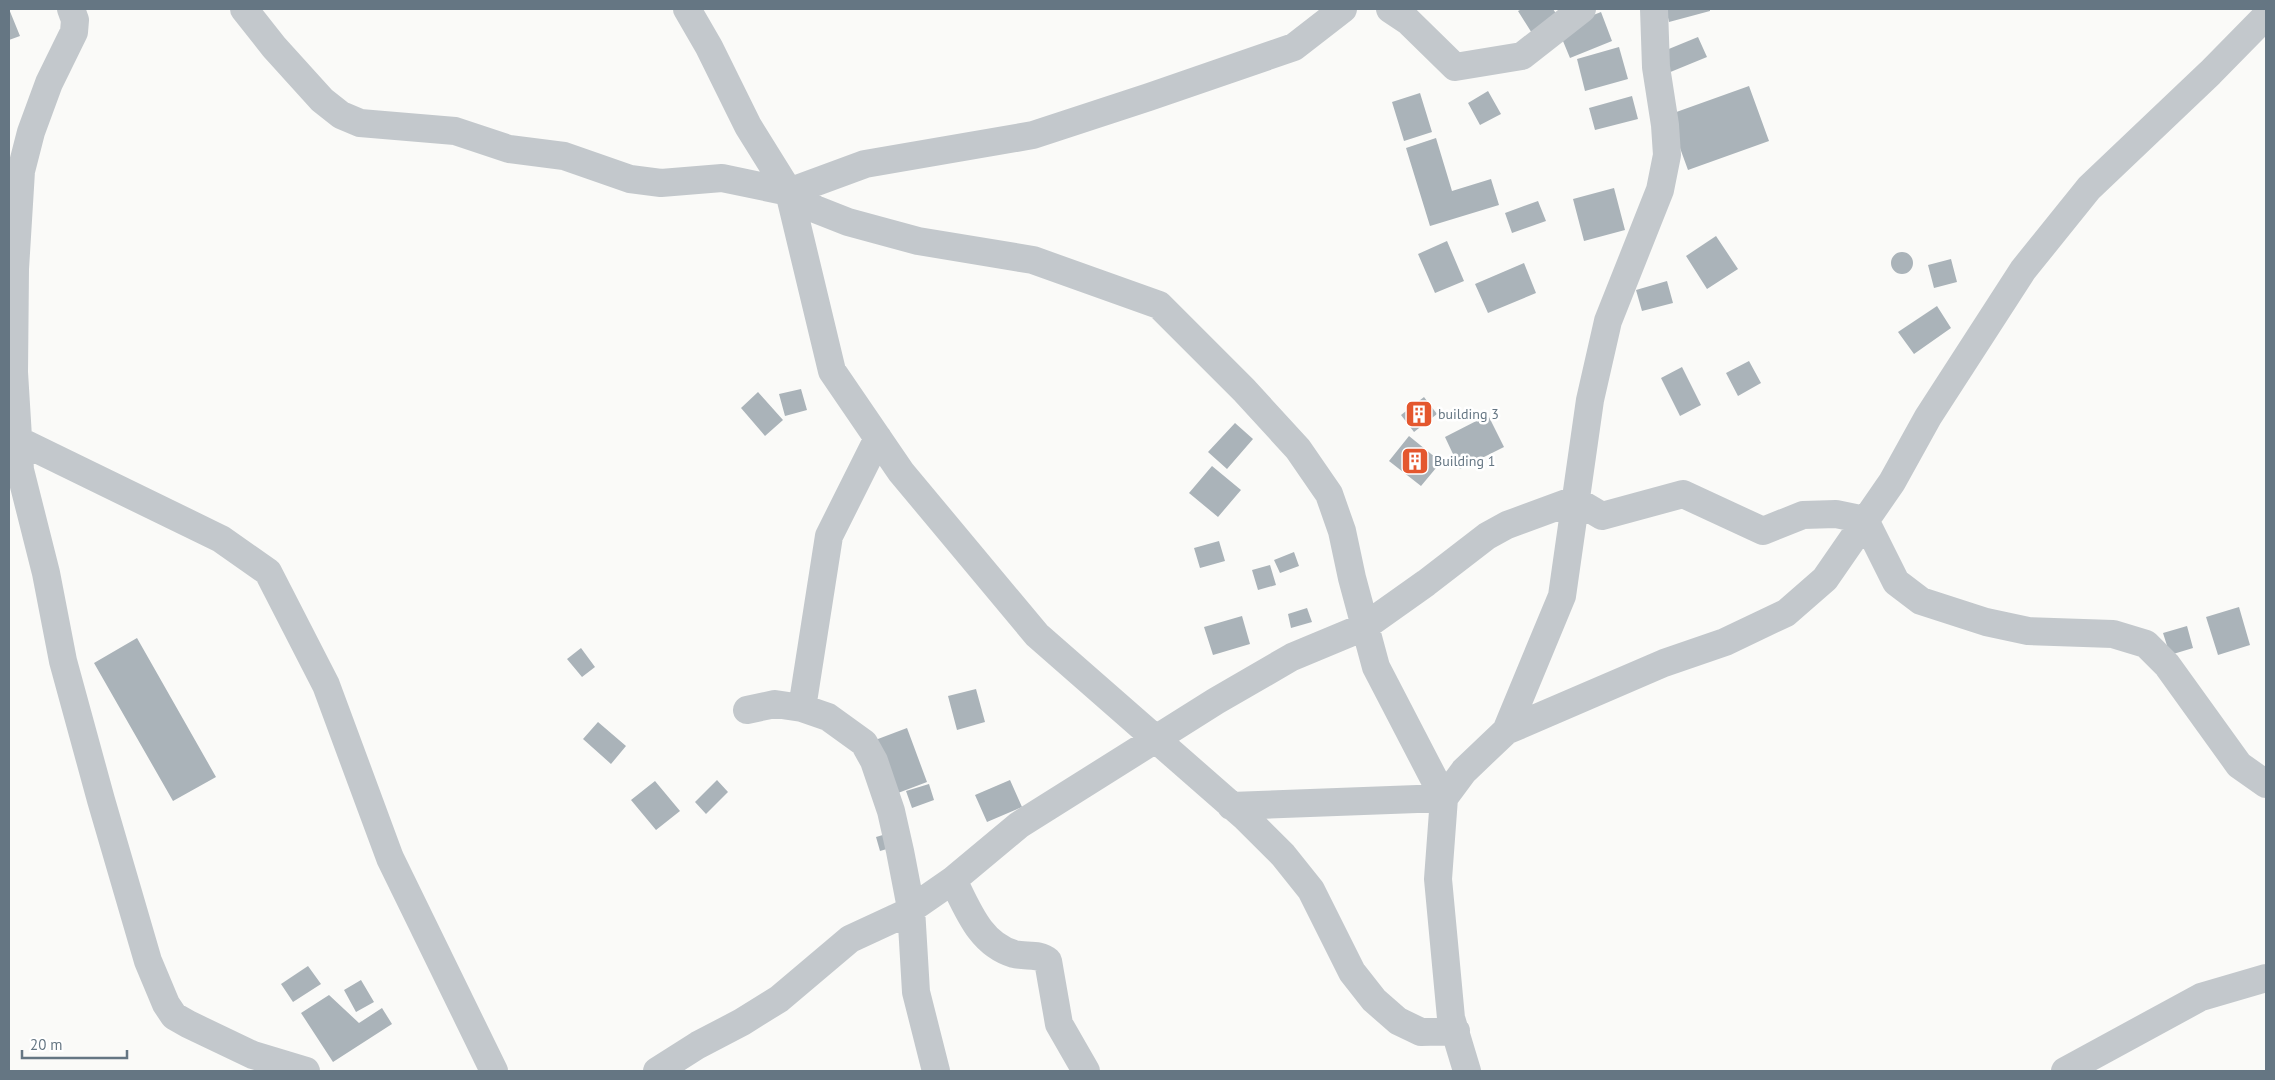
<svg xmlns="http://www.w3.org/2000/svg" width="2275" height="1080" viewBox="0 0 2275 1080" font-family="'PT Sans',sans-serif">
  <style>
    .building { fill: #aab3b9 }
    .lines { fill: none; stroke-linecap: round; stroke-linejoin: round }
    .street { stroke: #c3c8cc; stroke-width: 28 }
    .labels { text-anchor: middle; stroke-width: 5; stroke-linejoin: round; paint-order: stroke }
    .poi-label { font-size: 14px; fill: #657683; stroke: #fff; text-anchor: start }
  </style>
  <rect width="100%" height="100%" fill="#fafaf8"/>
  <path class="building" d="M9,9L20,36L9,40Z
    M1522,9H1553L1561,21L1535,38L1518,11Z
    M1666,9H1710V11L1669,22Z
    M1601,12L1612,41L1570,58L1558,29Z
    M1698,37L1707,57L1668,73L1659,53Z
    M1619,47L1628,79L1585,91L1577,59Z
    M1749,86L1769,141L1688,170L1668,115Z
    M1488,91L1501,114L1480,125L1468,103Z
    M1420,93L1432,132L1404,141L1392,102Z
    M1632,96L1638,119L1595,130L1589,108Z
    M1436,138L1452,191L1491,179L1499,205L1430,226L1406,148Z
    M1614,188L1625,230L1584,241L1573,199Z
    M1538,201L1546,221L1512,233L1505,213Z
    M1716,236L1738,269L1707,289L1686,256Z
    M1447,241L1464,281L1435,293L1418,254Z
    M1891 263a11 11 0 1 1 22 0a11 11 0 1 1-22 0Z
    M1951,259L1957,282L1934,288L1928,265Z
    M1524,263L1536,293L1488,313L1475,284Z
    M1667,281L1673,303L1642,311L1636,290Z
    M1937,306L1951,328L1914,354L1898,332Z
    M1749,361L1761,383L1738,396L1726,373Z
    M1682,367L1701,405L1680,416L1661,378Z
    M801,389L807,410L785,416L779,394Z
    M758,392L783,420L765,436L741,408Z
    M1424,397L1437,414L1414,432L1401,415Z
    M1488,415L1504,447L1460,469L1445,437Z
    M1235,423L1253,439L1227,469L1208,452Z
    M1409,436L1441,462L1421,486L1389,461Z
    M1212,466L1241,490L1218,517L1189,493Z
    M1219,541L1225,561L1200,568L1194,548Z
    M1294,552L1299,566L1280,573L1274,560Z
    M1270,565L1276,585L1258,590L1252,570Z
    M2239,607L2250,645L2218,655L2206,617Z
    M1307,608L1312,622L1291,628L1288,614Z
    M1242,616L1250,644L1213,655L1204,627Z
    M2187,626L2193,648L2170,655L2163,633Z
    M137,638L216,777L173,801L94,663Z
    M581,648L595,667L582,677L567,659Z
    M976,689L985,722L957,730L948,696Z
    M598,722L626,746L611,764L583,739Z
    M907,728L927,782L890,796L870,742Z
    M717,780L728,792L706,814L695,802Z
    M1010,780L1022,807L987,822L975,795Z
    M655,781L680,811L656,830L631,800Z
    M929,784L934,800L912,808L906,791Z
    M893,832L897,846L880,851L876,837Z
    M308,966L321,984L293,1002L281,984Z
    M361,980L374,1002L356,1012L344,990Z
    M329,995L359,1023L382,1008L392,1024L333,1062L301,1013Z"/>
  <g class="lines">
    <path class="street" d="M71,9L75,20L74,32L49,83L31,132L21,171L15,269L14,372L20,470L46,573L63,661L101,800L148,961L166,1004L174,1016L188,1024L253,1055L306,1071
      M244,9L274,47L322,100L341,115L360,123L455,131L509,149L564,156L630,179L661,183L722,178L789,192L865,164L1033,135L1149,97L1294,47L1343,9
      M687,9L709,47L748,126L789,192L815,209L848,222L918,241L1033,260L1159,305L1244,390L1298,449L1329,494L1342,531L1352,578L1376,667L1444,798L1231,806
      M1390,9L1408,21L1455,67L1522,56L1582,9
      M789,192L832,371L901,472L1037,635L1246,818L1283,855L1311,890L1352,972L1374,1000L1398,1021L1421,1032L1456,1031
      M18,440L221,539L268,572L326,685L390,858L494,1071
      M802,708L829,536L878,438
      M747,710L775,704L802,708L828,717L864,743L874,761L891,811L900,851L911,908L916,992L936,1071
      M1506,731L1562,596L1590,400L1608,321L1660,190L1667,155L1665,125L1656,67L1654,9
      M953,880C968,910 980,944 1014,954C1026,957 1039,953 1048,961L1059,1024L1086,1071
      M657,1071L698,1045L742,1022L779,999L850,939L904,914L953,880L1019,825L1216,701L1292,657L1364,627L1426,583L1487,536L1507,525L1575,500L1602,516L1683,494L1763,531L1803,515L1836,514L1865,520L1896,582L1921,601L1986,622L2028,631L2113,634L2146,644L2167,665L2239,765L2266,784
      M1467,1071L1451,1018L1438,879L1444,798L1464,771L1506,731L1664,663L1725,642L1786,613L1825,579L1892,482L1928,417L2023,270L2089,188L2210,73L2266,16
      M2065,1071L2201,997L2266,978"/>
  </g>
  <defs>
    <g id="building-square" transform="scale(1.4375)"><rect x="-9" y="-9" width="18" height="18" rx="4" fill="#e4572e" stroke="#fff"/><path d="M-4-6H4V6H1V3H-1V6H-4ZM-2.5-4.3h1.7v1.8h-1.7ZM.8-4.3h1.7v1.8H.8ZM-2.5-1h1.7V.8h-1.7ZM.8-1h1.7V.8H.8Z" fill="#fff"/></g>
  </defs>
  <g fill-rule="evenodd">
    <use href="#building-square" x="1419" y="414"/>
    <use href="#building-square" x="1415" y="461"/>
  </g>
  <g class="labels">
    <g class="poi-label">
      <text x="1438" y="419">building 3</text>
      <text x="1434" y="466">Building 1</text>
    </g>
  </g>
  <rect width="2275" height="1080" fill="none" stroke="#657683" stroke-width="20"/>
  <path d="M22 1050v8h105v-8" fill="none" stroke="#657683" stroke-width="2.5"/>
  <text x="30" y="1050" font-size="15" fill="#657683" stroke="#ffffff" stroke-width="4" paint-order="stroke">20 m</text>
</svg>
